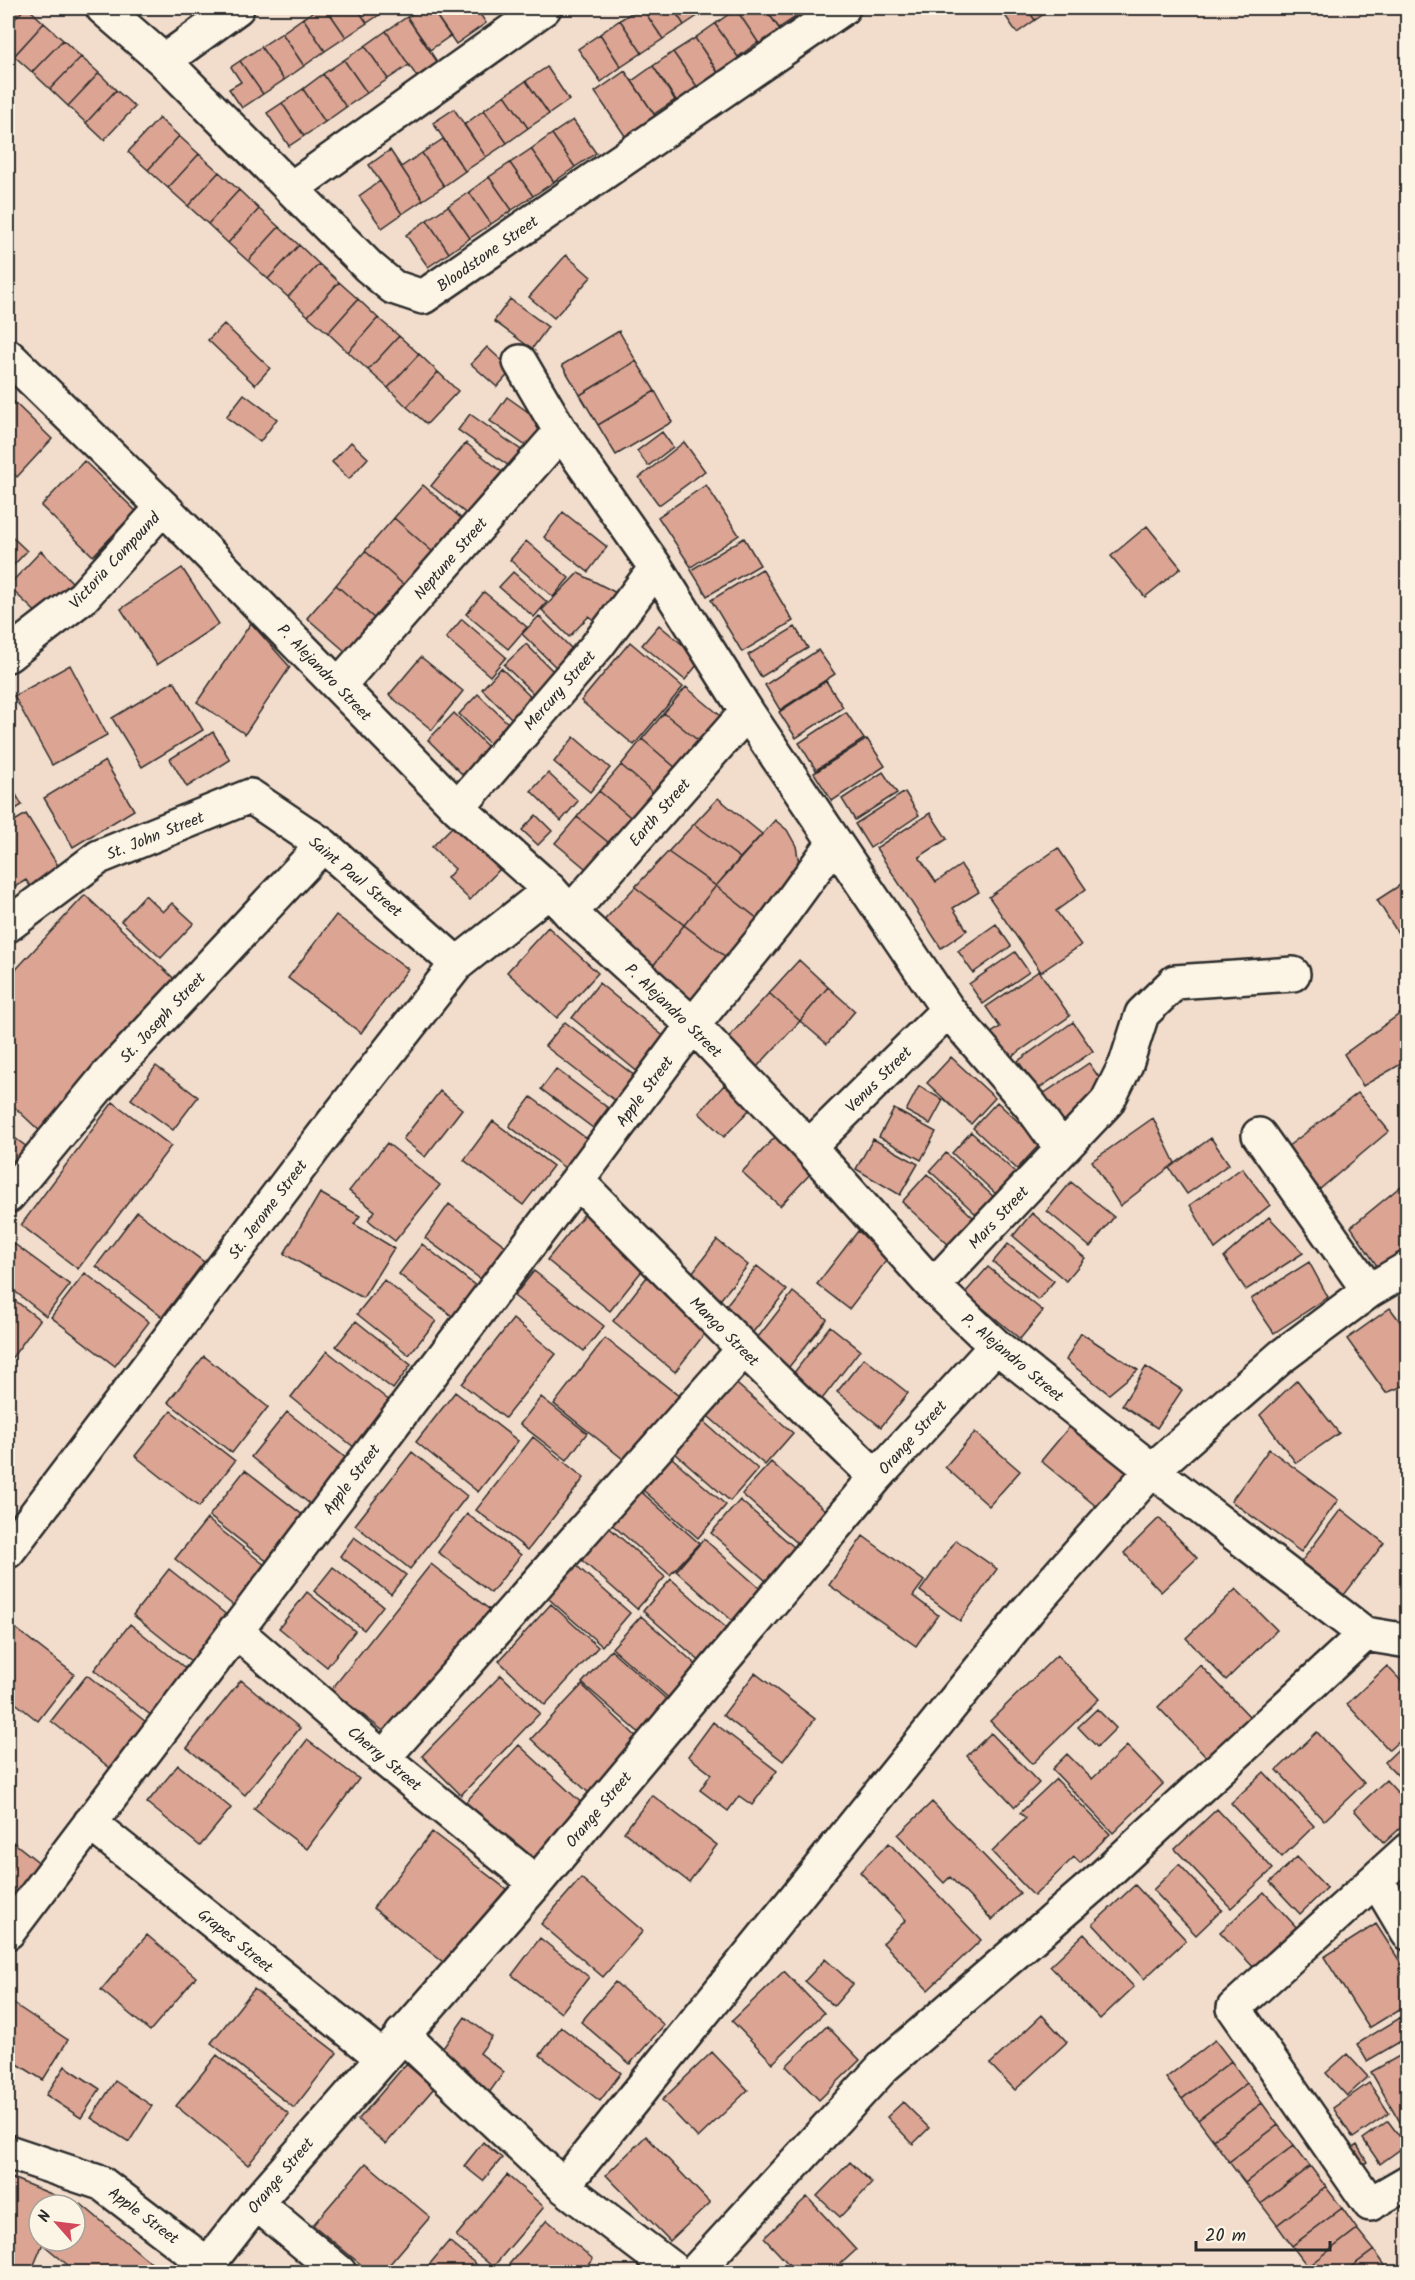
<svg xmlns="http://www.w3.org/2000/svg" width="1415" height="2280" viewBox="0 0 1415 2280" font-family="Kalam,sans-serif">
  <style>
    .building { fill: #dba493; stroke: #2b2b2b; stroke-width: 1.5 }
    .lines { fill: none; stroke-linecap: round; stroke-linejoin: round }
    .minor-casing { stroke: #2b2b2b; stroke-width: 38 }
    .minor { stroke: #fcf5e5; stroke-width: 33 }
    .labels { text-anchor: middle; stroke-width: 5; stroke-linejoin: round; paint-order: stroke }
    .street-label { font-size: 16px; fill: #2b2b2b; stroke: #fcf5e5 }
  </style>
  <rect width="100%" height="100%" fill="#f2ddcc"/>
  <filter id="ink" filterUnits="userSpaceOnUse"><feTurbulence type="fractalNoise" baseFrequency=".0167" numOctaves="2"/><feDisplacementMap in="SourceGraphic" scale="12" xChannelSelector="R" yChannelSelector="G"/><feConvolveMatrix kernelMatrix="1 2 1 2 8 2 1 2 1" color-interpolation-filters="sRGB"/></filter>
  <g filter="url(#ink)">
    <path class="building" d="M8,8H25L8,26Z
      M25,8H28L44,23L14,56L8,49V26Z
      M319,8H326L346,37L325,51L303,18Z
      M326,8H357L367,23L346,37Z
      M357,8H387L388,9L367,23Z
      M422,8H431L450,36L430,50L407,17Z
      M431,8H476L486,23L456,44Z
      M639,8H642L663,39L642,53L620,20Z
      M642,8H673L684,25L663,39Z
      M673,8H703L705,11L684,25Z
      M739,8H765L787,40L766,54L736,9Z
      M765,8H796L800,14L779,28Z
      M1000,8H1026L1035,20L1017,33Z
      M1026,8H1053L1035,20Z
      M736,9L758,42L738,57L715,24Z
      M407,17L440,66L419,80L386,31Z
      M303,18L325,51L304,66L282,33Z
      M620,20L642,53L621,67L600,34Z
      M44,23L63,40L32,72L14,56Z
      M715,24L745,67L724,82L695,38Z
      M386,31L409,65L388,79L365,46Z
      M282,33L304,66L284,80L261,47Z
      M600,34L621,67L601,82L578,49Z
      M695,38L724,81L703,95L673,52Z
      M63,40L81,57L50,89L32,72Z
      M365,46L388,79L367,93L344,60Z
      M261,47L284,80L263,94L240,61Z
      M673,52L705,98L684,112L653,66Z
      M81,57L99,73L68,106L50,89Z
      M344,60L367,93L346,107L323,74Z
      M240,61L263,94L242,108L229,89L241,82L231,67Z
      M653,66L675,100L654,114L632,81Z
      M547,67L569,100L549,114L526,81Z
      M625,71L664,129L634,149L595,92Z
      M99,73L116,90L86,123L68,106Z
      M323,74L346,107L325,122L303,89Z
      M526,81L549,114L528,128L505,95Z
      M303,89L325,122L304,136L282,103Z
      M116,90L135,107L104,140L86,123Z
      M505,95L528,128L507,143L484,110Z
      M282,103L304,136L289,146L267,113Z
      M454,109L486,157L465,171L433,123Z
      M484,110L507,143L486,157L464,125Z
      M159,118L179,136L148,170L128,152Z
      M573,120L596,153L575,167L552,134Z
      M552,134L575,167L554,182L531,149Z
      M179,136L199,154L168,188L148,170Z
      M443,139L465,171L444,186L422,153Z
      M531,149L554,182L533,196L510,163Z
      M390,150L423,200L402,214L369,165Z
      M422,153L444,186L423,200L401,167Z
      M199,154L219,172L188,206L168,188Z
      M510,163L533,196L512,210L489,177Z
      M219,172L239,190L208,224L188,206Z
      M489,177L512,210L491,224L469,192Z
      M380,181L402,214L382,228L359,196Z
      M239,190L259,209L228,243L208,224Z
      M469,192L491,224L470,238L448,206Z
      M448,206L470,238L449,253L427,220Z
      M259,209L279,227L248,261L228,243Z
      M427,220L449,253L428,267L406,235Z
      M279,227L299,245L268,279L248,261Z
      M299,245L319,264L288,297L268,279Z
      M566,255L591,277L554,318L529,297Z
      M319,264L339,282L308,316L288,297Z
      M339,282L358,299L328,333L308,316Z
      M358,299L378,318L348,352L328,333Z
      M510,299L548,327L532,349L494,321Z
      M378,318L399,336L368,370L348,352Z
      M224,324L270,368L255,385L208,340Z
      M619,331L636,361L580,395L562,365Z
      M399,336L419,354L388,388L368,370Z
      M487,347L512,370L497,387L471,364Z
      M419,354L438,372L407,407L388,388Z
      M636,361L655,391L598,425L580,395Z
      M438,372L458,391L427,424L407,407Z
      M655,391L672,422L616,455L598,425Z
      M244,394L277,419L260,442L226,417Z
      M507,397L552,429L536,453L490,421Z
      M13,401L52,439L17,477L8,468V407Z
      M470,414L524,452L512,468L458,430Z
      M662,432L673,447L648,466L637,451Z
      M351,442L368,458L349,479L332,462Z
      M684,442L705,471L659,505L639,478Z
      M466,443L507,476L473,519L431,486Z
      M84,461L136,511L93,556L41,506Z
      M423,485L471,527L442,560L394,518Z
      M706,485L739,535L691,567L658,517Z
      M563,512L607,547L588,572L544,537Z
      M394,518L442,560L413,593L365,551Z
      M1147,526L1181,568L1145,597L1111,556Z
      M8,533L27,551L8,571Z
      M744,538L760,565L707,596L691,570Z
      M526,541L569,578L553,597L510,560Z
      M41,551L76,586L44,620L8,586Z
      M365,551L413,593L383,626L336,585Z
      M182,568L219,624L157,665L121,609Z
      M762,569L793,621L742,652L711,600Z
      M513,572L547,602L534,617L499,587Z
      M578,573L630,600L605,631L589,616L569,637L542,610Z
      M336,585L383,626L354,659L307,618Z
      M484,592L527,627L508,649L466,614Z
      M539,616L581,658L564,675L522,634Z
      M462,619L506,657L490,676L446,638Z
      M251,623L290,667L245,734L197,702Z
      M659,625L701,660L685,680L642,645Z
      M795,627L808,648L761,677L748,655Z
      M630,642L683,687L634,745L581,701Z
      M526,644L564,682L543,703L504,665Z
      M818,650L835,674L780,710L765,685Z
      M421,657L463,691L432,730L389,695Z
      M70,665L107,735L52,765L14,696Z
      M501,668L541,707L521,728L482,689Z
      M174,681L203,730L142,767L112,718Z
      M826,681L843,707L796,738L779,712Z
      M686,687L727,721L706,747L664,713Z
      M478,694L516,731L497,751L459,714Z
      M846,712L864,739L816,770L799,743Z
      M454,713L498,757L472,784L428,740Z
      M664,713L706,747L683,774L642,739Z
      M213,732L230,760L187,787L170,759Z
      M574,737L610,768L590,792L554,762Z
      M642,739L683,774L662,800L621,765Z
      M867,739L885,766L832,801L814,773Z
      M105,761L134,810L73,847L44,798Z
      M621,765L662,800L640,825L599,791Z
      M883,772L897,793L855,820L842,799Z
      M548,773L578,801L561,821L531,791Z
      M8,781L22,805L8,814Z
      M599,791L640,825L619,851L577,817Z
      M905,792L919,815L870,848L855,824Z
      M718,798L762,834L740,858L694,824Z
      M930,813L947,839L919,857L936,882L961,865L979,892L953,908L967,930L941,948L876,848Z
      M26,814L62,872L33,890L26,880L8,891V825Z
      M536,815L552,831L538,845L522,830Z
      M577,817L619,851L597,878L555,843Z
      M775,820L787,830L796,846L799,863L763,923L716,886Z
      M456,823L501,868L470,900L447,878L455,869L432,847Z
      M694,824L740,858L716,886L668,852Z
      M1058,848L1086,889L1056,911L1081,945L1041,972L989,897Z
      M668,852L716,886L684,925L635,887Z
      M1408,880V949L1377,900Z
      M716,886L763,923L734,963L684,925Z
      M635,887L684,925L647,974L598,927Z
      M85,895L185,989L46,1137L8,1101V978Z
      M145,895L163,912L172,903L194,923L161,958L121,921Z
      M336,915L408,969L361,1033L288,978Z
      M996,924L1011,946L973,973L958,951Z
      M684,925L734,963L700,1004L676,1000L647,974Z
      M548,927L598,973L557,1018L507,972Z
      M1015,952L1029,972L983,1004L969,984Z
      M799,960L828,987L800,1021L769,993Z
      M1039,971L1070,1016L1007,1060L990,1034L1000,1027L986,1007Z
      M599,983L667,1039L639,1073L572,1018Z
      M828,987L855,1011L827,1044L800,1021Z
      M769,993L800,1021L756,1068L726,1040Z
      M1408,1008V1060L1363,1086L1344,1054Z
      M565,1022L636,1077L617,1102L545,1046Z
      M1073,1022L1093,1051L1038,1089L1018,1061Z
      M951,1057L995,1098L971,1124L927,1083Z
      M1089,1063L1109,1092L1058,1128L1037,1098Z
      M156,1066L198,1097L173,1130L131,1099Z
      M556,1069L608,1108L593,1128L541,1089Z
      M724,1085L750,1109L724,1137L699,1113Z
      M919,1086L943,1100L930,1124L906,1111Z
      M440,1091L462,1109L425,1157L403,1139Z
      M1358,1093L1389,1131L1320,1189L1283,1150Z
      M531,1097L587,1139L565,1168L509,1126Z
      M113,1102L171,1146L78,1269L21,1225Z
      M997,1102L1041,1143L1017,1169L973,1128Z
      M894,1109L936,1132L921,1160L879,1137Z
      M1153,1118L1175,1163L1120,1206L1092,1161Z
      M493,1121L553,1166L523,1205L464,1160Z
      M971,1132L1016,1173L997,1195L952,1153Z
      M8,1133L27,1147L12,1170L8,1167Z
      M776,1136L813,1171L780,1206L742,1172Z
      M1211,1138L1229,1164L1187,1194L1169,1168Z
      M873,1139L918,1164L900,1195L856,1169Z
      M387,1143L440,1185L395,1241L368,1220L375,1211L349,1191Z
      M946,1153L996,1199L979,1217L930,1171Z
      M1242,1168L1270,1205L1215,1249L1190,1205Z
      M927,1174L975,1219L950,1246L902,1202Z
      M1071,1182L1114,1217L1090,1247L1047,1211Z
      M1401,1186L1408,1195V1256L1383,1275L1351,1227Z
      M320,1193L360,1216L354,1224L394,1248L363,1298L284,1254Z
      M449,1204L511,1250L486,1283L425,1238Z
      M137,1212L204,1262L162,1317L96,1266Z
      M586,1212L649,1262L610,1311L547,1260Z
      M1032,1213L1085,1258L1066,1281L1013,1236Z
      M1269,1217L1303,1253L1246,1290L1224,1257Z
      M858,1231L890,1256L849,1309L817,1284Z
      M9,1240L70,1285L46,1316L8,1286V1243Z
      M717,1240L748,1265L713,1309L683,1285Z
      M422,1244L481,1290L462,1324L399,1274Z
      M1008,1244L1054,1281L1038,1300L993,1262Z
      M1309,1262L1328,1297L1274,1333L1251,1299Z
      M757,1266L787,1290L749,1337L720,1313Z
      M988,1267L1043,1311L1020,1339L965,1293Z
      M534,1271L604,1326L584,1351L514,1296Z
      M85,1273L149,1322L115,1366L51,1317Z
      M650,1273L713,1323L675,1372L613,1321Z
      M384,1280L436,1321L409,1355L357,1314Z
      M793,1292L827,1319L781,1377L748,1350Z
      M8,1295L40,1320L8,1363Z
      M1390,1308L1408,1332V1384L1386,1393L1347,1339Z
      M513,1319L556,1354L505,1418L462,1384Z
      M356,1321L411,1365L393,1389L336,1346Z
      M830,1326L860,1350L816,1407L786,1383Z
      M1081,1333L1138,1370L1109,1394L1066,1360Z
      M605,1338L680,1397L628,1463L554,1404Z
      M327,1351L391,1402L355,1448L291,1397Z
      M204,1356L268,1407L232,1453L168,1402Z
      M864,1358L908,1393L881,1427L837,1392Z
      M1146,1367L1182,1390L1157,1428L1122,1405Z
      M731,1379L793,1433L765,1465L703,1412Z
      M1297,1380L1339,1433L1296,1463L1260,1415Z
      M455,1392L518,1441L478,1492L416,1442Z
      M541,1397L587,1433L567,1460L520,1424Z
      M171,1411L235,1461L199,1507L135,1456Z
      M287,1412L351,1462L315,1508L251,1457Z
      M697,1416L758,1469L730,1501L668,1447Z
      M1070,1426L1136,1481L1108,1516L1041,1461Z
      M975,1432L1020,1471L989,1506L945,1467Z
      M533,1437L584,1478L528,1550L476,1510Z
      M1269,1449L1338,1500L1301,1552L1231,1501Z
      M664,1451L726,1505L698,1538L636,1484Z
      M412,1452L467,1496L410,1569L355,1525Z
      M771,1462L832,1516L803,1548L742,1494Z
      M245,1470L309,1520L273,1566L209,1516Z
      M638,1489L699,1543L670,1575L609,1522Z
      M740,1500L802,1554L773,1587L711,1533Z
      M1341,1509L1384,1543L1344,1595L1301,1562Z
      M467,1514L521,1555L491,1593L438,1552Z
      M1159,1518L1197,1558L1161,1592L1124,1553Z
      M207,1519L271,1570L239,1610L175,1559Z
      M604,1523L665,1577L637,1609L576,1555Z
      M863,1536L924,1581L913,1596L938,1615L916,1646L829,1585Z
      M354,1537L406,1575L391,1594L340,1556Z
      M704,1539L765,1593L737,1625L676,1571Z
      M956,1540L997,1569L960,1621L920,1591Z
      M569,1559L630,1613L602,1646L541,1592Z
      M431,1564L490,1610L391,1737L331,1690Z
      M333,1567L383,1606L364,1630L314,1591Z
      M169,1569L233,1620L197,1666L133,1615Z
      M671,1579L732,1633L704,1665L643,1611Z
      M1236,1589L1277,1630L1226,1680L1186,1638Z
      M307,1592L355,1631L327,1667L279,1628Z
      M551,1604L598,1647L545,1705L499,1661Z
      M641,1616L701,1669L673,1702L612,1648Z
      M10,1624L74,1674L38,1721L8,1697V1627Z
      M130,1624L194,1675L158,1721L94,1670Z
      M611,1650L672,1704L644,1737L582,1683Z
      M1057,1655L1099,1699L1032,1764L990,1721Z
      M1200,1665L1250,1717L1207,1758L1158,1707Z
      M1387,1666L1408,1688V1733L1389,1750L1347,1704Z
      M755,1673L815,1719L783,1761L723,1715Z
      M87,1675L151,1726L115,1772L51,1721Z
      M501,1675L540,1713L461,1795L422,1756Z
      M241,1680L300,1728L245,1795L187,1748Z
      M582,1685L643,1743L592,1796L531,1739Z
      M1097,1709L1116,1728L1097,1747L1078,1727Z
      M713,1722L777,1771L752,1805L739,1796L728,1811L700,1790L711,1774L688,1756Z
      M1317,1732L1364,1783L1324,1821L1277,1770Z
      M991,1733L1039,1783L1015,1807L967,1756Z
      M307,1740L359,1779L307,1849L254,1809Z
      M1408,1740V1786L1385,1762Z
      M519,1745L589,1810L532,1871L462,1806Z
      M1127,1746L1163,1784L1113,1833L1052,1769L1067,1754L1092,1779Z
      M178,1765L231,1808L200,1846L147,1803Z
      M1264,1772L1314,1826L1282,1857L1231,1803Z
      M1056,1779L1110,1834L1080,1863L1074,1857L1034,1896L992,1852L1026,1818L1020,1813Z
      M1386,1780L1408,1804V1821L1384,1843L1354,1810Z
      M652,1795L717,1845L689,1882L624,1832Z
      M932,1802L1020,1893L992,1920L950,1877L944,1883L898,1835Z
      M1217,1809L1273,1869L1231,1908L1175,1849Z
      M432,1832L506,1889L447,1965L373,1908Z
      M8,1838L42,1865L8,1909Z
      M889,1843L981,1940L928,1990L883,1943L906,1920L860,1872Z
      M1297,1857L1327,1888L1300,1914L1270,1882Z
      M1179,1864L1222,1910L1196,1935L1153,1890Z
      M581,1878L643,1931L603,1977L541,1924Z
      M1135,1885L1186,1940L1144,1979L1093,1924Z
      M1264,1892L1299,1930L1256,1970L1220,1932Z
      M1376,1924L1408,1974V2004L1369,2028L1324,1957Z
      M1084,1934L1134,1987L1100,2019L1050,1966Z
      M147,1935L196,1977L150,2031L101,1990Z
      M540,1938L589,1977L561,2013L512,1975Z
      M825,1959L853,1984L834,2006L805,1981Z
      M784,1971L824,2013L773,2063L732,2021Z
      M615,1982L664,2025L630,2064L581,2022Z
      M254,1989L337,2053L294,2108L211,2043Z
      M8,2000L68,2040L43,2080L8,2058Z
      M1408,2013V2037L1367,2061L1357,2044Z
      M1042,2015L1067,2042L1015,2090L990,2064Z
      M465,2017L492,2037L480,2053L504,2072L489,2093L438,2055Z
      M827,2026L860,2060L819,2100L786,2066Z
      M561,2027L621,2073L600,2101L540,2055Z
      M1215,2040L1231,2061L1182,2099L1166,2078Z
      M1408,2051V2118L1400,2122L1371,2072Z
      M712,2052L748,2090L698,2138L662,2100Z
      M1347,2054L1368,2077L1347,2096L1326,2073Z
      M217,2055L289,2114L248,2165L176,2106Z
      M1231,2061L1247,2083L1198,2120L1182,2099Z
      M406,2064L434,2088L386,2144L358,2120Z
      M65,2066L100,2089L81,2118L46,2095Z
      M115,2081L152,2106L129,2142L91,2118Z
      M1247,2083L1262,2103L1213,2140L1198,2120Z
      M1369,2083L1389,2113L1353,2138L1333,2108Z
      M903,2102L929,2128L913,2144L887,2117Z
      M1262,2103L1278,2125L1229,2162L1213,2140Z
      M1388,2121L1406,2145L1380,2164L1363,2139Z
      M1278,2125L1294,2145L1245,2183L1229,2162Z
      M646,2136L710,2203L670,2241L606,2175Z
      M483,2142L502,2158L483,2181L464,2166Z
      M1294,2145L1310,2166L1261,2204L1245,2183Z
      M1357,2145L1367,2162L1353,2171L1343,2154Z
      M850,2162L872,2183L840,2217L817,2196Z
      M366,2163L430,2217L383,2272H370L313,2225Z
      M1310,2166L1326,2187L1277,2225L1261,2204Z
      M507,2175L544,2207L493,2267L456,2236Z
      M12,2178L61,2198L58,2205H39V2241H44L31,2272H8V2190Z
      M1326,2187L1342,2208L1292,2246L1277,2225Z
      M807,2197L856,2250L832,2272H796L764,2238Z
      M81,2204L162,2272H76L45,2246L49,2241H75V2210Z
      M1342,2208L1357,2229L1308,2267L1292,2246Z
      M547,2220L593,2259L582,2272H509L505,2269Z
      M1357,2229L1374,2250L1344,2272H1313L1308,2267Z
      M449,2241L485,2272H423Z
      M1374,2250L1389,2271L1388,2272H1344Z"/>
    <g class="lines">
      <g class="minor-casing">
        <path id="minor" d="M103,8L164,61L369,267L393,287L423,297L843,8
          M164,61L237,8
          M292,188L544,8
          M8,356L163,507L458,808L550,890L570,913L693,1025L809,1147L933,1286L996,1346L1152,1470L1365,1634L1408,1641
          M520,362L561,432L656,568L747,712L948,1010L1031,1106L1062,1149
          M8,655L83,597L163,507
          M339,685L561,432
          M458,808L597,646L656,568
          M570,913L747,712
          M8,925L99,857L250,796L323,845L457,964
          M1259,1135L1369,1291
          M809,1147L948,1010
          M577,1181L744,1349L876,1477
          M8,1196L107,1076L323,845
          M933,1286L1107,1102L1126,1064L1142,1014L1175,982L1293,974
          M8,1551L323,1136L457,964L550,890
          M235,1630L383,1758L536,1883
          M383,1758L744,1349
          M90,1823L382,2057
          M1408,1850L1234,2008L1370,2204L1408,2182
          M1376,1879L1408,1933
          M8,1932L577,1181L693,1025L775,924L834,843
          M402,2034L563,2186L676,2272
          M8,2152L101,2183L207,2264
          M563,2186L1028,1610L1152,1470L1282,1356L1369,1291L1408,1268
          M256,2203L339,2272
          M202,2272L256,2203L536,1883L876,1477L996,1346
          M695,2272L884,2066L1097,1882L1365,1634"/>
      </g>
      <use href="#minor" class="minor"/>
    </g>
  </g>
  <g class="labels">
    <g class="street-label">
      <text transform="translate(487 253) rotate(-35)" y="6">Bloodstone Street</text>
      <text transform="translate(450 558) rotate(-49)" y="6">Neptune Street</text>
      <text transform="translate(114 560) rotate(-47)" y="6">Victoria Compound</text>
      <text transform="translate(325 672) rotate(46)" y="6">P. Alejandro Street</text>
      <text transform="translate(559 690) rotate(-49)" y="6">Mercury Street</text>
      <text transform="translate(659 812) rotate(-49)" y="6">Earth Street</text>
      <text transform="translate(155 835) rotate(-22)" y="6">St. John Street</text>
      <text transform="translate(356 876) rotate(40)" y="6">Saint Paul Street</text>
      <text transform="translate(674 1010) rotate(44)" y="6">P. Alejandro Street</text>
      <text transform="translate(162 1017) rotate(-47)" y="6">St. Joseph Street</text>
      <text transform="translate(878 1079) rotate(-45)" y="6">Venus Street</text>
      <text transform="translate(644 1091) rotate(-53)" y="6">Apple Street</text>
      <text transform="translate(267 1209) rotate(-53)" y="6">St. Jerome Street</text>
      <text transform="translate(998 1217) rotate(-47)" y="6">Mars Street</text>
      <text transform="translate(725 1331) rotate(45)" y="6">Mango Street</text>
      <text transform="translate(1013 1357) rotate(40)" y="6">P. Alejandro Street</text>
      <text transform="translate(912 1437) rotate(-48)" y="6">Orange Street</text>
      <text transform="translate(351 1479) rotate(-53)" y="6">Apple Street</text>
      <text transform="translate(385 1758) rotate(40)" y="6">Cherry Street</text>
      <text transform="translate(598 1809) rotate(-50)" y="6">Orange Street</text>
      <text transform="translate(236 1940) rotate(39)" y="6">Grapes Street</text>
      <text transform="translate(280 2175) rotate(-50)" y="6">Orange Street</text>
      <text transform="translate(144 2215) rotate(37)" y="6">Apple Street</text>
    </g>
  </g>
  <rect width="1415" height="2280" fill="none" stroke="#fcf5e5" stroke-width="30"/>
  <rect x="15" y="15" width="1385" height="2250" fill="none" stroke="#2b2b2b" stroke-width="2" filter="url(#ink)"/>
  <g transform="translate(57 2223) rotate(298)"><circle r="28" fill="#fcf5e5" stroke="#a8a49b" stroke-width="1.5"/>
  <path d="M0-4.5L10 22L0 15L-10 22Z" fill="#d1495b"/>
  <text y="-9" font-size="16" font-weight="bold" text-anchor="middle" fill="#2b2b2b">N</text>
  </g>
  <path d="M1196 2241v9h134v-9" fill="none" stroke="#2b2b2b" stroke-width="3"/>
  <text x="1205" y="2241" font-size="18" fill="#2b2b2b" stroke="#fcf5e5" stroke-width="4.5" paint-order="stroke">20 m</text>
</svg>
